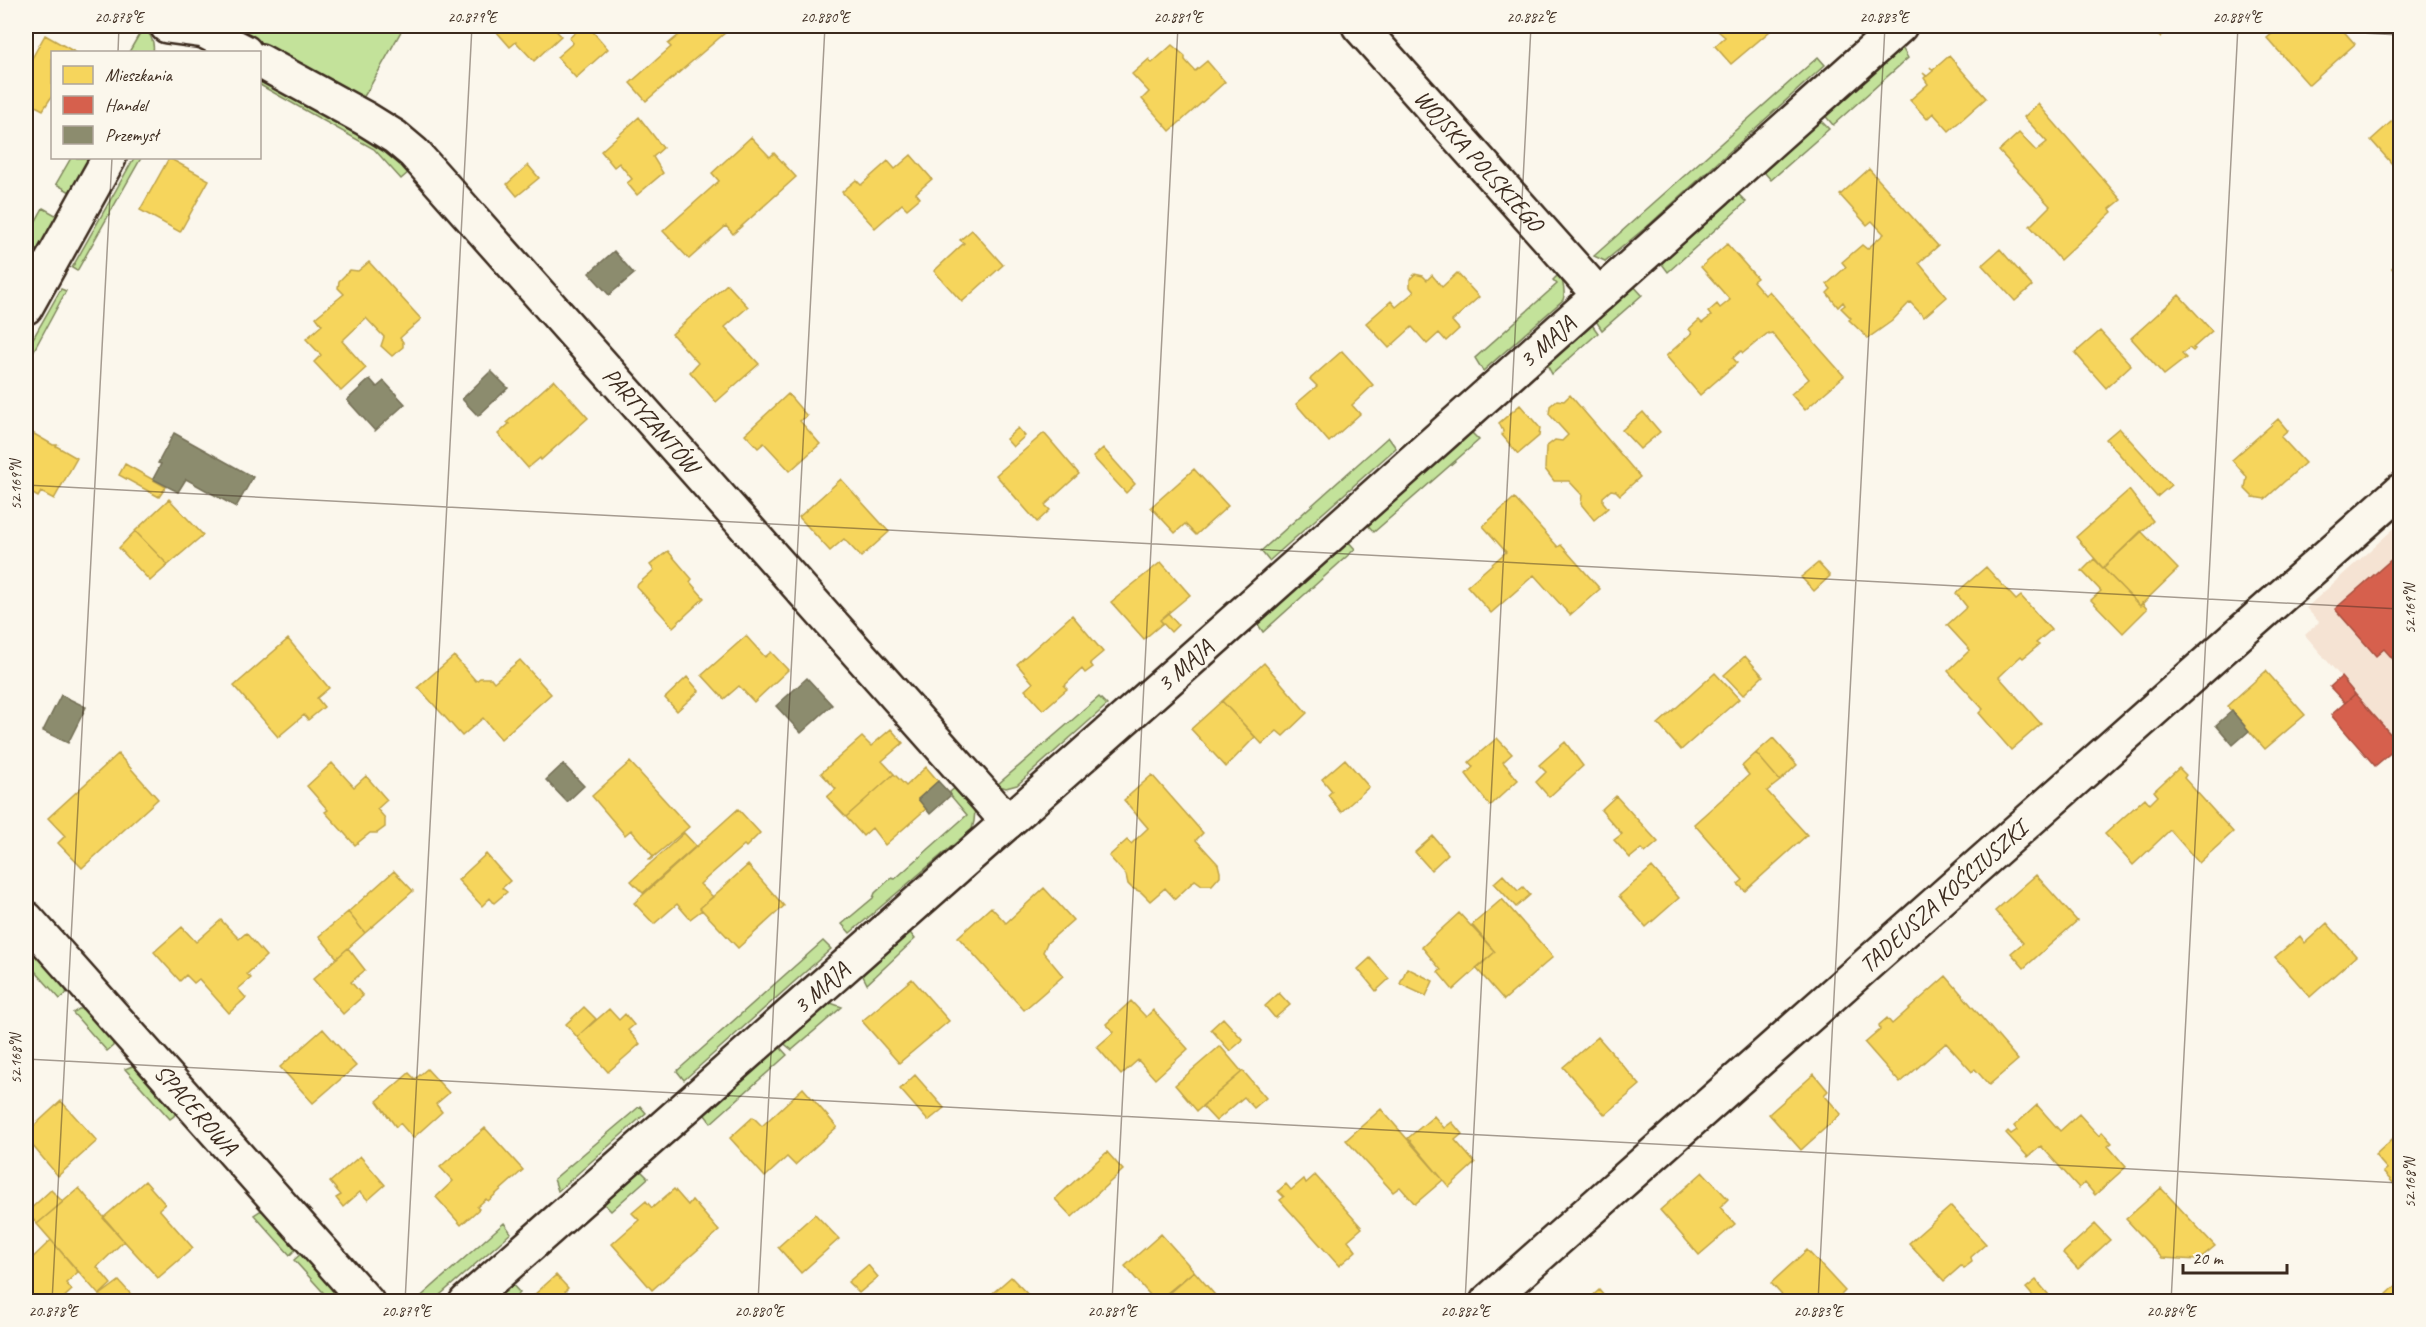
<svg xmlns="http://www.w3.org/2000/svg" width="2426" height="1327" viewBox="0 0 2426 1327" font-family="Caveat,sans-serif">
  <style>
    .built { fill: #f5e3d3 }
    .green { fill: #c3e29a; stroke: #7f865c; stroke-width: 1.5 }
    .homes { fill: #f6d55c; stroke: #bea249; stroke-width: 1.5 }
    .shops { fill: #d6604d; stroke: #a8503f; stroke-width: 1.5 }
    .industry { fill: #8c8c6e; stroke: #746f56; stroke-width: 1.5 }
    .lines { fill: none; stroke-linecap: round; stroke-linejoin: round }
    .minor-casing { stroke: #3b2a1e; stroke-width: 38 }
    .minor { stroke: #fbf7ec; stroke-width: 33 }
    .ticks { fill: none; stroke: #3b2a1e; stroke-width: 1.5; stroke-opacity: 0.45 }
    .labels { text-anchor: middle; stroke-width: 6; stroke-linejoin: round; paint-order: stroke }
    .street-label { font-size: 24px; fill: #3b2a1e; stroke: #fbf7ec }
    .neatline { fill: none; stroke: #3b2a1e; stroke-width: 2 }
    .ticks-label { font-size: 15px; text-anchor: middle; fill: #3b2a1e }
  </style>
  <rect width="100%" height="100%" fill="#fbf7ec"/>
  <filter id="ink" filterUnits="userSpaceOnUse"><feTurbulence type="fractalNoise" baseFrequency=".0167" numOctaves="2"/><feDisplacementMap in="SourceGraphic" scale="12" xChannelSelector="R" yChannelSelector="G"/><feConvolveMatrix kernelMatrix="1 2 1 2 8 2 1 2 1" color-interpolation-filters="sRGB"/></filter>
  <g filter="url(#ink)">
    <path class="built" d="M2400,523V746L2305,635L2319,622L2306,608Z"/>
    <path class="green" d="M133,26H142C150,33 155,42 153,52H129L140,33Z
      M221,26H404L368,90L363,98L358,100Z
      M1900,44L1908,58L1833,125L1823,113Z
      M1818,57L1825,65L1650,224L1605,261L1594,256Z
      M260,73L382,142L409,172L401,179L374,149L260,85Z
      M1818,118L1829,129L1771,180L1764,172V166Z
      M71,158H95L75,192H70L56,184Z
      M134,158H141L77,271L72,268Z
      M1734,193L1738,194L1746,202L1668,272L1659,260Z
      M43,208L61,218L26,282V239Z
      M1562,271C1560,282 1567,289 1563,300L1483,371L1475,358L1557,284L1553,280Z
      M1632,284L1642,295L1602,330L1594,318Z
      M61,289L66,291L26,365V351Z
      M1590,322L1598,333L1552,374L1545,361Z
      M1469,430L1479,440L1374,532L1365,522Z
      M1388,437L1396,448L1269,561L1261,551Z
      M1346,539L1355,549L1263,632L1255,620Z
      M1099,697L1107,705L1017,785L1006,788L997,785Z
      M956,787C972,800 979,808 972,829L850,933L842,924L873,898L875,893L891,878L895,879L967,815L951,796L950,792Z
      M907,929L915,939L867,984L860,970Z
      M823,941L831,949L684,1080L677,1071Z
      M36,954L67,989L66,994L60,999L27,962Z
      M825,1001L842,1007L792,1050L781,1041Z
      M79,1009H84L113,1041V1046L107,1051L73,1013Z
      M777,1044L787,1055L711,1123L702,1111Z
      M135,1065L176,1111L174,1116L170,1119L125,1069Z
      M640,1106L646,1113L558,1191L554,1179Z
      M637,1167L648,1178L611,1211L600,1200Z
      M260,1211H265L298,1247L290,1255L254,1215Z
      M504,1223L511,1233L433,1301H416Z
      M302,1253L346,1301H331L294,1260Z
      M509,1281L520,1293L511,1301L485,1302Z"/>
    <path class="homes" d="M501,26H552L561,36L534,61L516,42L510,47L496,31Z
      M583,26H588L608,49L576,78L557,57L573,43L569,38Z
      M690,26H719L725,33L646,101L630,83L671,47L668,44Z
      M1712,26H1776L1731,64L1715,46L1725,37Z
      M2149,26H2174L2160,37Z
      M2281,26H2339L2355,44L2309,85L2267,38Z
      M45,35L75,52H52V96L43,110L26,101V69Z
      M1172,45L1185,56V60L1195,71L1207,61L1225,82L1170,131L1142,99L1149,92L1132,74L1149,59L1152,63Z
      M1949,56L1986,98L1949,131L1933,113L1927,119L1910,100L1928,84L1924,78L1926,76L1923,73L1927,76L1933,71L1930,67L1933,70Z
      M2038,104L2121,200L2110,209L2112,212L2060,260L2030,226L2050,206L1999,151L2019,133L2036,151L2047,142L2024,117Z
      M2400,114V173L2371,140Z
      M639,117L663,148L653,157L663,173L637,195L627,183L632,179L619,163L614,167L601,151Z
      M751,137L770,157L774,153L796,177L733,234L726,226L689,259L663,231L719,181L712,173Z
      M911,155L932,179L916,193L920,198L907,209L902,204L875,228L842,192L856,180L861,185L888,161L895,169Z
      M169,158L209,180L180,232L140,210Z
      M528,165L539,178L517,196L507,184Z
      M1869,169L1938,246L1919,263L1947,297L1924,317L1910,302L1892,321L1868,338L1849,320L1851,318L1841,308L1845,305L1843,302L1838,307L1827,293L1831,289L1827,284L1846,267L1842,262L1862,245L1867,249L1884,234L1872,221L1867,225L1840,195Z
      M972,230L1003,265L962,302L934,271L964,243L960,240Z
      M1727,244L1757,278L1753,281L1765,295L1769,291L1844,376L1805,410L1791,394L1809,379L1772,333L1769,334L1768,333L1743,353L1741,351L1733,358L1737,363L1700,395L1666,356L1692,333L1689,329L1699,320L1702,323L1711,316L1708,312L1717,304L1720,308L1730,300L1701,267Z
      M2000,249L2032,286L2015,301L1982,265Z
      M2400,260V278L2392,268Z
      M369,262L421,319L400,338L403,342V347L392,356L381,346L384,337L366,318L342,341L366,368L341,391L314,362L321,355L306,339L322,325L316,317L344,294L338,288L339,281L350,270L358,271Z
      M1457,273L1479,297L1452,321L1459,329L1446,341L1439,333L1427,344L1412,327L1389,348L1366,323L1391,301L1396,307L1414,292L1410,287V279L1415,274L1423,276L1427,280L1432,275L1442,287Z
      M727,284L748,307L725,327L759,364L716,402L690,372L698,363L672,334Z
      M2179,295L2212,331L2193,348L2195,349L2193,351L2189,348L2182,354L2186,358L2164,375L2131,338Z
      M2100,331L2131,365L2106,388L2075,353Z
      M1342,351L1373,385L1352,405L1360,414L1329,442L1296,404L1317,386L1310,379Z
      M554,380L588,418L541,460L540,458L528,468L498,434L509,424L507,422Z
      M788,394L807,416L800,421L820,444L790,471L764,443L758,448L745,434Z
      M1570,395L1640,477L1620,495L1616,491L1611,490L1603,497V502L1608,508L1594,520L1581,504L1582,495L1569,481H1554L1545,469L1546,447L1555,440L1562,441L1568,435L1549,414L1550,406L1557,400L1564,401Z
      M1520,405L1540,428L1539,436L1518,454L1502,435L1503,431L1499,423Z
      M1643,412L1660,432L1640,449L1622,430Z
      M2278,419L2288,431L2281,437L2305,463L2265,499L2253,497L2245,489L2247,477L2232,460Z
      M1018,428L1025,436L1013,447L1006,439Z
      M2119,428L2171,485L2157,497L2106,439Z
      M29,431L53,445H57L56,446L77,458L54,499L41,492L38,497L26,490V437Z
      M1044,433L1079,474L1045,505L1050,510L1037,522L996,475Z
      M1103,448L1135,484L1126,493L1093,457Z
      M125,464L166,487L159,497L119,475Z
      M1194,469L1228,506L1196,535L1185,524L1175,533L1151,507Z
      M841,479L889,532L861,557L844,539L830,551L799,517Z
      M2129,490L2153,521L2103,568L2076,537Z
      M1514,498L1558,547L1561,545L1600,589L1570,615L1534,575L1491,613L1467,586L1506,552L1483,526Z
      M169,499L203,535L168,565L135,531Z
      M135,531L168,565L150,581L119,548Z
      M2141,531L2178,569L2140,606L2103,568Z
      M668,551L692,579L690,582L704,598L673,627L636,586L654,570L650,565Z
      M2094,559L2140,606L2142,603L2147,609L2123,633L2091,600L2101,591L2082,571Z
      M1161,562L1190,595L1160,620L1163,623L1144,639L1111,602Z
      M1818,563L1830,576L1814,591L1801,577Z
      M1986,567L2016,600L2021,596L2051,630L2036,643L2039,645L2023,658L2021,656L1999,677L2041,724L2011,750L1979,713L1983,709L1948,671L1970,650L1947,625L1967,607L1956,593Z
      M1168,613L1178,625L1171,632L1160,620Z
      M1072,615L1103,652L1090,663L1093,667L1085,673L1082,669L1064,686L1067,689L1043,710L1025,690L1033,683L1017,664Z
      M746,636L765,657L771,652L788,670L754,702L739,686L724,699L702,675Z
      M288,639L329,688L317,698L324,707L308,720L304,715L278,737L234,686Z
      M454,656L476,681L480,678H491L494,682L520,660L551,694L501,739L483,718L462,736L418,687Z
      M1745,656L1763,676L1743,695L1724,675Z
      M1264,663L1307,713L1283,736L1277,731L1262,744L1222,701Z
      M2266,671L2305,715L2265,749L2227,706Z
      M1715,673L1739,699L1681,750L1658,724Z
      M687,677L699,691L677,711L665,698Z
      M1222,701L1255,737L1226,767L1191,729Z
      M891,729L903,743L882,761L894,774L846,817L827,797L836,789L821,773L862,737L871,746Z
      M1497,738L1512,754L1503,762L1518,780L1490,806L1466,774L1473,767L1469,762Z
      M1773,738L1797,765L1780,781L1756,753Z
      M1565,742L1583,766L1549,797L1536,782L1546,772L1539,765Z
      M1756,753L1780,781L1767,791L1807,835L1745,891L1738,884L1743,880L1694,824L1749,775L1742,766Z
      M118,754L158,799L82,868L58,843L65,836L48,818Z
      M1345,759L1369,787L1341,812L1328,795L1332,791L1322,779Z
      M630,762L689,827L650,860L649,859L653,856L631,830L625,835L592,796Z
      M332,763L354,787L366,776L387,800L377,809L385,818V827L377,833H370L355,845L325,812L328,810L307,786Z
      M926,767L938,781L918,799L927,808L885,845L872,828L863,836L846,817L894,774L906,786Z
      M2179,768L2186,775L2184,778L2233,832L2199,863L2170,830L2133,865L2105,834L2145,798L2150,804L2158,796L2154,791Z
      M1152,775L1203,833L1196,840L1218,864L1220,872V876L1212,885H1202L1195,880L1175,899L1165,888L1150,901L1141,892L1132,888L1128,884L1126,875L1109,856L1127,840L1131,844L1148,828L1124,800Z
      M1616,796L1658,842L1645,853L1641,849L1630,858L1614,840L1622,834L1601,810Z
      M738,809L760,833L746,847L744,845L700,884L713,897L700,908L702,910L690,919L677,904L654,924L634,903Z
      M684,833L696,846L643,893L631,881Z
      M1433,836L1448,854L1431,870L1415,852Z
      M486,854L510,881L502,888L507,892L494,903L490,898L482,906L458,880Z
      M748,865L784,906L738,948L700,908Z
      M1652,867L1679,898L1646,927L1619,896Z
      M394,871L413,891L365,933L348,912Z
      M1503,875L1518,891L1523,887L1530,895L1516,907L1494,883Z
      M2036,875L2077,921L2024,968L2011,953L2023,943L1995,911Z
      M1044,888L1073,920L1047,943L1043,952L1063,976L1024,1010L958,937L991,907L1006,923Z
      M1502,899L1553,957L1504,1000L1476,968L1495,952L1472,925Z
      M348,912L365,933L337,958L319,936Z
      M1459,913L1495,952L1453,990L1438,972L1441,970L1422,947Z
      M221,920L239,939L246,933L266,956L247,974L251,978L238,989L246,998L229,1013L199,979L194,983L186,975L180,981L154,952L182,927L196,942Z
      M2327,923L2356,956L2310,997L2275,957L2300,936L2305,943Z
      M348,948L365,970L351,982L363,996L343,1014L313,979Z
      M1370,958L1389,979L1376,991L1358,969Z
      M1407,968L1433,981L1426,996L1400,984Z
      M1946,976L2018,1060L1989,1085L1975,1069L1972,1072L1946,1043L1900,1083L1865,1043L1880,1030L1879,1025L1887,1018L1892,1024Z
      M912,979L949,1021L899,1063L862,1021Z
      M1279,993L1290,1005L1275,1018L1265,1006Z
      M1131,1001L1146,1017L1153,1010L1188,1049L1155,1079L1138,1060L1121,1075L1097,1047L1114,1032L1106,1024Z
      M584,1007L596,1019L577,1037L566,1024Z
      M609,1009L619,1020L625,1014L634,1025L628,1030L640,1044L608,1072L577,1037Z
      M1223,1018L1243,1040L1230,1051L1211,1029Z
      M323,1029L356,1066L313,1103L280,1067Z
      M1598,1037L1640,1085L1605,1115L1563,1067Z
      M1220,1046L1242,1072L1197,1111L1175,1085Z
      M427,1069L449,1093L436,1104L442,1112L413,1138L400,1123L396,1127L377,1101L409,1073L415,1079Z
      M1243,1071L1266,1098L1254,1108L1244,1097L1216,1121L1202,1106Z
      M1814,1074L1828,1091L1824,1095L1841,1114L1801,1150L1769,1114Z
      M915,1075L944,1108L928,1121L900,1089Z
      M803,1088L837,1127L795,1165L787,1157L765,1177L730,1138L753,1117L762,1126Z
      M61,1101L97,1141L58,1176L26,1138V1133Z
      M2037,1105L2060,1131L2079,1114L2099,1136L2102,1132L2112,1143L2108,1146L2126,1167L2095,1195L2085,1183L2079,1188L2041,1146L2028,1157L2006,1133L2008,1131L2011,1134L2017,1130L2014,1126Z
      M1381,1109L1443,1180L1415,1204L1400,1187L1393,1192L1346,1140Z
      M1434,1116L1444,1128L1452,1122L1462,1134L1455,1140L1475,1163L1449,1187L1408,1138Z
      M485,1128L523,1170L488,1201L486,1199L477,1207L479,1209L461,1225L436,1197L453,1181L440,1167Z
      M2400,1132V1184L2397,1187L2383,1172L2387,1169L2375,1155Z
      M1107,1152L1123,1170L1072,1217L1055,1199Z
      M360,1156L385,1185L368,1200L360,1192L343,1207L336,1198L341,1195L330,1182Z
      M1703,1172L1728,1199L1720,1207L1735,1224L1699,1255L1660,1210Z
      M1315,1175L1362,1228L1348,1240L1356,1251L1339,1266L1280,1200L1284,1197L1278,1191L1286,1184L1291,1190L1304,1179L1306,1183Z
      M145,1181L165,1204L159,1209L193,1248L158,1278L103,1218Z
      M79,1188L124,1241L97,1267L111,1284L99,1295L37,1224Z
      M2161,1188L2215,1246L2198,1260L2162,1258L2126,1219Z
      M674,1189L688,1205L692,1200L719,1231L652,1290L612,1244L639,1220L632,1213L646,1201L652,1208Z
      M51,1190L63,1202L37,1224L27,1212Z
      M1951,1206L1986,1244L1971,1257L1972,1262L1964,1268L1961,1266L1944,1281L1909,1243Z
      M815,1214L839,1239L801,1273L778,1247Z
      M2095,1224L2110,1240L2078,1269L2063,1253Z
      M1161,1234L1194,1271L1156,1302L1125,1266Z
      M51,1240L78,1272L66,1283L72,1290L59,1302H26V1264Z
      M1807,1250L1845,1291L1834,1302H1788L1771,1283Z
      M868,1265L878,1277L859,1293L848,1282Z
      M1194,1271L1221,1302H1159Z
      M556,1275L568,1288L565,1291L575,1302H540L534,1295Z
      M1011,1277L1035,1302H991L987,1298Z
      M2036,1280L2055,1302H2038L2026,1288Z
      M119,1281L138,1302H106L100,1295Z
      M2400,1282V1302H2393L2387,1294Z
      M1599,1290L1609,1302H1586Z"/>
    <path class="shops" d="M2400,552V667L2384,649L2376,656L2335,609Z
      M2341,677L2355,694L2345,703L2330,687Z
      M2355,694L2400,745L2375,766L2331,715Z"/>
    <path class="industry" d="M614,251L634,274L609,295L589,273Z
      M491,371L508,388L478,416L462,399Z
      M370,379L377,387L384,381L405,404L375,431L347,400Z
      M174,433L253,477L236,507L186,479L178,492L153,479L161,464L158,463Z
      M807,678L832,705L801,733L776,706Z
      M61,695L86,707L68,743L43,731Z
      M2232,711L2249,731L2233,745L2216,725Z
      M563,764L584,786L567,802L546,780Z
      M938,781L951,795L930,814L918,799Z"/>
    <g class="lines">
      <g class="minor-casing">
        <g id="minor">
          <path d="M167,26L204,31L245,52"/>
          <path id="s1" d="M1359,26L1599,295"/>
          <path id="s2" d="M260,61L366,119L395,137L414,153L1008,822"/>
          <path d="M26,307L109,158"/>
          <path id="s3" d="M26,918L367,1302"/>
          <path id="s4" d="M466,1302L1167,681L1900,26"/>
          <path id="s5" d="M1487,1302L2400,491"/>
        </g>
      </g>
      <use href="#minor" class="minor"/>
    </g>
  </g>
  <path class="ticks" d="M2218,26L2400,35M118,52L119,26M26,485L2400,609M26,1059L2400,1183M52,1302L112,158M405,1302L472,26M758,1302L825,26M1112,1302L1178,26M1465,1302L1531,26M1818,1302L1885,26M2171,1302L2238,26"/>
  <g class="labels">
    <g class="street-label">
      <text dy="8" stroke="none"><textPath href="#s1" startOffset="180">WOJSKA POLSKIEGO</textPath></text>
      <text dy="8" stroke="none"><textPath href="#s4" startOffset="1446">3 MAJA</textPath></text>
      <text dy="8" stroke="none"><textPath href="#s2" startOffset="537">PARTYZANTÓW</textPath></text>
      <text dy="8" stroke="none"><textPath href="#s4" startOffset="960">3 MAJA</textPath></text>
      <text dy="8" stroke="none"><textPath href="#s5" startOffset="610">TADEUSZA KOŚCIUSZKI</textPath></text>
      <text dy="8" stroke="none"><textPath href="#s4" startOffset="474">3 MAJA</textPath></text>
      <text dy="8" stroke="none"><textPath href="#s3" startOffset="256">SPACEROWA</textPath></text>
    </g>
  </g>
  <rect width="2426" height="1327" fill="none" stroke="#fbf7ec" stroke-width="66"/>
  <rect x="51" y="51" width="210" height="108" fill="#fbf7ec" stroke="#aea59a" stroke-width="1.5"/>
  <rect x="63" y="66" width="30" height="18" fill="#f6d55c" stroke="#aea59a" stroke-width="1.5"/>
  <text x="105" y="81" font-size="18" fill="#3b2a1e">Mieszkania</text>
  <rect x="63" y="96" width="30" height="18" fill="#d6604d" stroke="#aea59a" stroke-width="1.5"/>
  <text x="105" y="111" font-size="18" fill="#3b2a1e">Handel</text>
  <rect x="63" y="126" width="30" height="18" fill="#8c8c6e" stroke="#aea59a" stroke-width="1.5"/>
  <text x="105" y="141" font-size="18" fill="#3b2a1e">Przemysł</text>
  <path d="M2183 1264v9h104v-9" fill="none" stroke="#3b2a1e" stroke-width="3"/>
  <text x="2192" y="1264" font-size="18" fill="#3b2a1e" stroke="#fbf7ec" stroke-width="4.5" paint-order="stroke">20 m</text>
  <rect x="33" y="33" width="2360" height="1261" class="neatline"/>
  <g class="ticks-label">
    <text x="119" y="22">20.878°E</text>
    <text x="472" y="22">20.879°E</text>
    <text x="825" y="22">20.880°E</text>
    <text x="1178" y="22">20.881°E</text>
    <text x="1531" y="22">20.882°E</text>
    <text x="1884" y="22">20.883°E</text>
    <text x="2237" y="22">20.884°E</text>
    <text transform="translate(16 485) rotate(-90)" y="5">52.169°N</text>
    <text transform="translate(2410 609) rotate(-90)" y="5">52.169°N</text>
    <text transform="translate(16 1059) rotate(-90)" y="5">52.168°N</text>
    <text transform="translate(2410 1183) rotate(-90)" y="5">52.168°N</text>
    <text x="53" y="1316">20.878°E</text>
    <text x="406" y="1316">20.879°E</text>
    <text x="759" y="1316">20.880°E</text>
    <text x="1112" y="1316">20.881°E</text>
    <text x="1465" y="1316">20.882°E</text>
    <text x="1818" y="1316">20.883°E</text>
    <text x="2171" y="1316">20.884°E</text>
  </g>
</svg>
